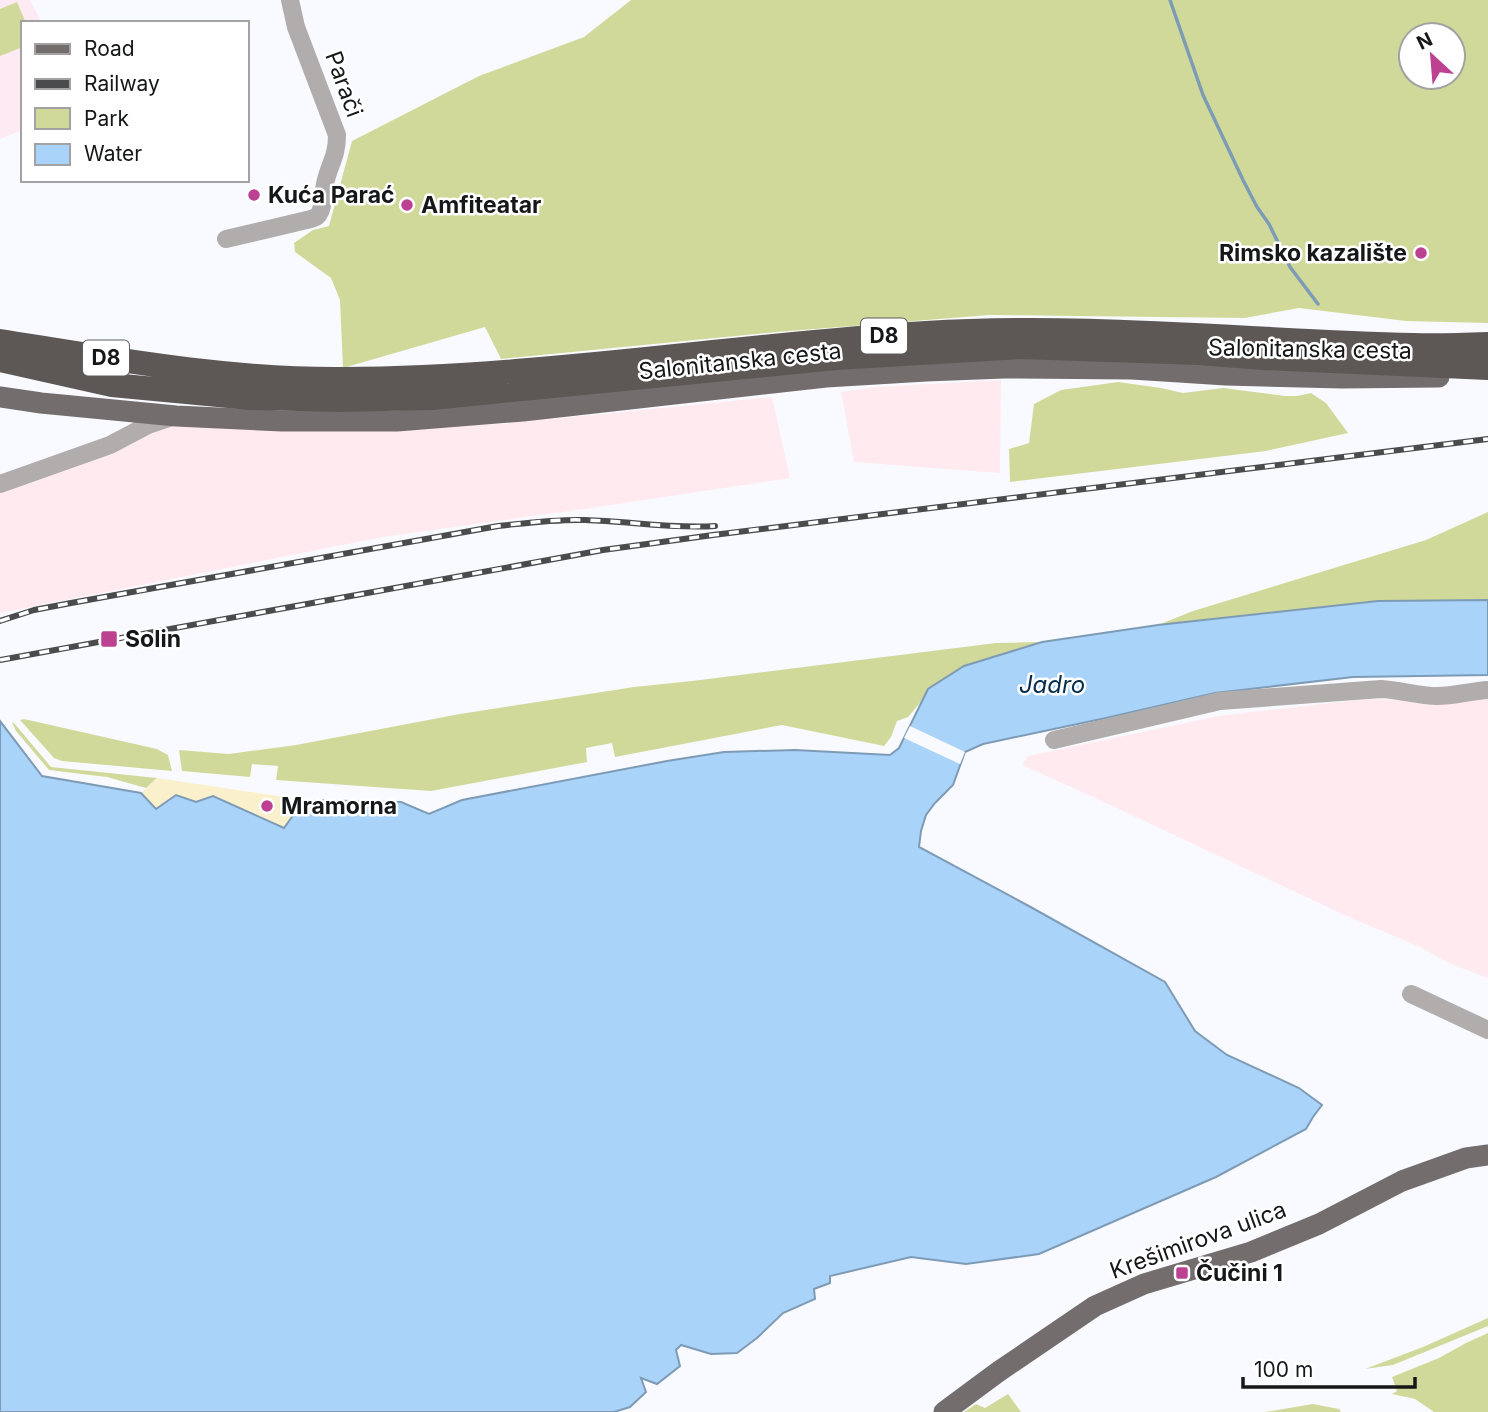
<svg xmlns="http://www.w3.org/2000/svg" width="1488" height="1412" viewBox="0 0 1488 1412" font-family="Inter,sans-serif">
  <style>
    .industrial { fill: #ffeaef }
    .education { fill: #feeaf2 }
    .green { fill: #d1d99a; fill-rule: evenodd }
    .sand { fill: #faf0cb }
    .water { fill: #aad3fa; stroke: #7e9bb6; stroke-width: 2 }
    .pier { fill: #f9faff }
    .lines { fill: none; stroke-linecap: round; stroke-linejoin: round }
    .stream { stroke: #7e9bb6; stroke-width: 3.5 }
    .minor { stroke: #b0adac; stroke-width: 18 }
    .major { stroke: #736e6d; stroke-width: 21 }
    .highway { stroke: #5d5856; stroke-width: 24 }
    .rail-casing { stroke: #4a4b4d; stroke-width: 6 }
    .rail { stroke: #fff; stroke-width: 3.5; stroke-dasharray: 10; stroke-linecap: butt }
    .poi-dot { fill: #bd4191; stroke: #fff; stroke-width: 2.5 }
    .labels { text-anchor: middle; stroke-width: 5; stroke-linejoin: round; paint-order: stroke }
    .shield { fill: #fff; stroke: #5c5d5d; stroke-width: 2 }
    .shield-label { font-size: 21px; font-weight: bold; fill: #161718 }
    .street-label { font-size: 23px; fill: #161718; stroke: #fff }
    .poi-label { font-size: 23px; font-weight: bold; fill: #161718; stroke: #fff; text-anchor: start }
    .water-label { font-size: 24px; font-style: italic; fill: #072f4d; stroke: #fff }
  </style>
  <rect width="100%" height="100%" fill="#f9faff"/>
  <path class="industrial" d="M1001,380L1000,473L854,462L841,392L875,387Z
    M772,397L790,478L591,508L383,537L0,613V491L117,448L174,424L336,429L501,424Z
    M1488,697V978L1451,964L1418,946L1353,919L1093,797L1022,765L1028,756L1218,716L1365,699L1418,700Z"/>
  <path class="education" d="M0,0H30L42,23H23V130L0,139Z"/>
  <path class="green" d="M631,0H1488V323L1406,321L1299,308L1245,318L989,315L777,332L501,359L485,327L343,368L340,300L331,278L295,252L294,243L313,230L329,226L352,141L479,76L584,37ZM1411,35H1453V77H1411Z
    M17,2L26,23H23V47L0,56V9Z
    M1118,382L1161,388L1183,393L1223,388L1285,396H1297L1311,393L1326,403L1348,433L1266,451L1010,482L1009,449L1029,443L1034,404L1061,390Z
    M1488,512V600L1378,601L1158,625L1193,611L1426,540Z
    M1042,642L964,666L928,689L919,704L908,717L897,721L891,737L884,746L782,725L615,757L612,743L586,748L587,762L431,791L276,780L278,766L252,764L250,777L182,771L179,750L229,754L296,745L460,714L634,687L692,681L996,643Z
    M24,719L157,749L168,755L172,771L62,761L54,758L20,720Z
    M12,722L14,723L51,767L157,778L146,788L107,777L49,770L16,731Z
    M1488,1318V1326L1393,1365L1365,1369L1423,1347Z
    M1488,1333V1412H1434L1415,1399L1392,1394L1397,1391L1392,1377L1439,1358L1466,1343Z
    M1008,1394L1021,1412H964L976,1404L985,1408Z
    M1313,1404L1339,1409L1341,1412H1265Z"/>
  <path class="sand" d="M157,778L304,800L284,828L213,796L196,802L156,809L141,793Z"/>
  <path class="water" d="M1488,600V675L1353,677L1215,693L1106,718L983,744L965,752L953,785L935,803L926,815L921,831L919,847L1027,905L1165,982L1195,1031L1227,1055L1299,1088L1322,1105L1313,1117L1306,1129L1216,1177L1039,1254L966,1264L911,1257L830,1276V1283L814,1289L815,1299L783,1313L757,1338L737,1353L711,1354L681,1345L676,1350L680,1366L657,1384L641,1378L646,1392L630,1407L614,1412H0V721L42,776L141,793L156,809L176,795L196,802L213,796L284,828L304,800L401,802L429,814L462,800L667,761L724,752L795,750L890,755L899,748L928,689L964,666L1042,642L1158,625L1378,601Z"/>
  <path class="pier" d="M910,726L965,752L960,764L904,738Z"/>
  <g class="lines">
    <path class="stream" d="M1170,0L1203,95L1243,180L1257,207L1269,224L1290,267L1318,304"/>
    <path class="minor" d="M226,239L311,219C316,217 318,217 320,212C324,204 323,193 325,184C329,164 337,158 337,135L296,27L290,0
      M0,484L110,445L148,425L172,417
      M1054,740L1220,701L1381,689C1400,690 1419,696 1437,696C1454,696 1471,691 1488,690
      M1411,994L1488,1030"/>
    <path class="major" d="M0,397L41,403L176,416L282,421H397L523,411L826,377L926,371L1004,368L1132,369L1226,375L1342,378L1439,377
      M944,1412L998,1372L1095,1306L1144,1284L1251,1252L1319,1224L1402,1181L1466,1158L1488,1155"/>
    <path class="highway" d="M0,341C113,359 228,380 343,379C538,378 731,345 926,333C1088,323 1251,341 1413,345C1438,346 1463,345 1488,344
      M0,360L112,385L250,398L340,400L432,398L836,358L1020,347L1199,353L1263,358L1488,368"/>
    <g class="rail-casing">
      <path id="rail" d="M0,621L34,610L71,603L498,526C527,523 555,519 585,520C628,521 671,529 715,526
        M0,660L603,550L713,535L1488,439"/>
    </g>
    <use href="#rail" class="rail"/>
  </g>
  <g class="poi-dot">
    <circle cx="254" cy="195" r="7"/>
    <circle cx="407" cy="205" r="7"/>
    <circle cx="1421" cy="253" r="7"/>
    <rect x="100" y="630" width="18" height="18" rx="3.5"/>
    <circle cx="267" cy="806" r="7"/>
    <rect x="1175" y="1266" width="14" height="14" rx="3.5"/>
  </g>
  <g class="labels">
    <g class="shield">
      <rect x="861" y="318.5" width="46" height="35" rx="5"/>
      <rect x="83" y="340.5" width="46" height="35" rx="5"/>
    </g>
    <g class="shield-label">
      <text x="884" y="343">D8</text>
      <text x="106" y="365">D8</text>
    </g>
    <g class="street-label">
      <text transform="translate(344 84) rotate(70)" y="8">Parači</text>
      <text transform="translate(1310 349) rotate(1)" y="8">Salonitanska cesta</text>
      <text transform="translate(740 361) rotate(-6)" y="8">Salonitanska cesta</text>
      <text transform="translate(1198 1240) rotate(-20)" y="8">Krešimirova ulica</text>
    </g>
    <g class="poi-label">
      <text x="268" y="203">Kuća Parać</text>
      <text x="421" y="213">Amfiteatar</text>
      <text x="1407" y="261" text-anchor="end">Rimsko kazalište</text>
      <text x="125" y="647">Solin</text>
      <text x="281" y="814">Mramorna</text>
      <text x="1196" y="1281">Čučini 1</text>
    </g>
    <g class="water-label">
      <text x="1052" y="693">Jadro</text>
    </g>
  </g>
  <rect x="21" y="21" width="228" height="161" fill="#ffffff" stroke="#a2a2a3" stroke-width="2"/>
  <rect x="35" y="44" width="35" height="10" fill="#736e6d" stroke="#a2a2a3" stroke-width="2"/>
  <text x="84" y="56" font-size="21" fill="#161718">Road</text>
  <rect x="35" y="79" width="35" height="10" fill="#4a4b4d" stroke="#a2a2a3" stroke-width="2"/>
  <text x="84" y="91" font-size="21" fill="#161718">Railway</text>
  <rect x="35" y="108" width="35" height="21" fill="#d1d99a" stroke="#a2a2a3" stroke-width="2"/>
  <text x="84" y="126" font-size="21" fill="#161718">Park</text>
  <rect x="35" y="144" width="35" height="21" fill="#aad3fa" stroke="#a2a2a3" stroke-width="2"/>
  <text x="84" y="161" font-size="21" fill="#161718">Water</text>
  <g transform="translate(1432 56) rotate(334)"><circle r="33" fill="#ffffff" stroke="#a2a2a3" stroke-width="2"/>
  <path d="M0-5L12 26L0 18L-12 26Z" fill="#bd4191"/>
  <text y="-10" font-size="19" font-weight="bold" text-anchor="middle" fill="#161718">N</text>
  </g>
  <path d="M1243 1377v10h172v-10" fill="none" stroke="#161718" stroke-width="3.5"/>
  <text x="1254" y="1377" font-size="21" fill="#161718" stroke="#ffffff" stroke-width="5" paint-order="stroke">100 m</text>
</svg>
